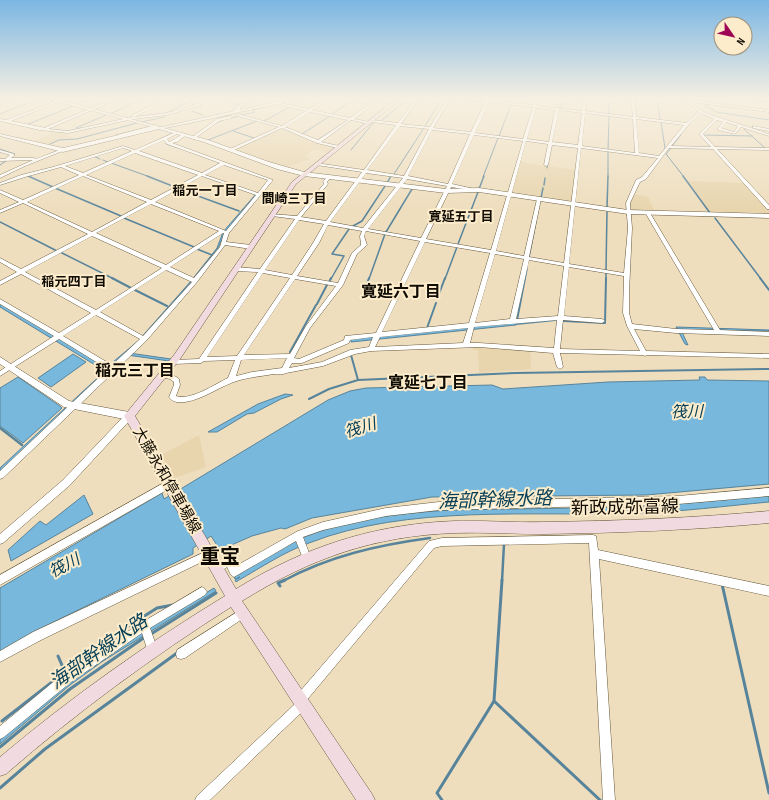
<svg xmlns="http://www.w3.org/2000/svg" width="769" height="800" viewBox="0 0 769 800" font-family="'Sofia Sans Condensed','Noto Sans JP',sans-serif">
  <style>
    .built { fill: #e8d5ae }
    .water { fill: #77b8dc; stroke: #58849b }
    .lines { fill: none; stroke-linecap: round; stroke-linejoin: round }
    .stream-far4 { stroke: #58849b; stroke-width: 1 }
    .stream-far3 { stroke: #58849b; stroke-width: 1.5 }
    .stream-far2 { stroke: #58849b; stroke-width: 2 }
    .stream-far1 { stroke: #58849b; stroke-width: 2.5 }
    .stream { stroke: #58849b; stroke-width: 3 }
    .minor-casing { stroke: #66583c; stroke-width: 1 }
    .tertiary-casing { stroke: #66583c; stroke-width: 1 }
    .secondary-casing { stroke: #66583c; stroke-width: 1 }
    .minor { fill: #fff; fill-rule: evenodd }
    .tertiary { fill: #fff; fill-rule: evenodd }
    .secondary { fill: #f1dae0; fill-rule: evenodd }
    .labels { text-anchor: middle; stroke-width: 4; stroke-linejoin: round; paint-order: stroke }
    .far-neighbourhood-label { font-size: 13px; font-weight: bold; fill: #110c03; stroke: #fceccb }
    .street-label { font-size: 15px; fill: #110c03; stroke: #fceccb }
    .neighbourhood-label { font-size: 16px; font-weight: bold; fill: #110c03; stroke: #fceccb }
    .water-label { font-size: 16px; font-style: italic; fill: #043d56; stroke: #fceccb }
    .near-street-label { font-size: 18px; fill: #110c03; stroke: #fceccb }
    .near-water-label { font-size: 19px; font-style: italic; fill: #043d56; stroke: #fceccb }
    .near-quarter-label { font-size: 20px; font-weight: bold; fill: #110c03; stroke: #fceccb }
  </style>
  <rect width="100%" height="100%" fill="#eedebe"/>
  <path class="built" d="M119,99L135,102L118,110L102,106Z
    M281,128L316,143L335,148L328,153L314,149L304,156L310,159L284,168L233,150Z
    M55,131L69,132L67,136H71L72,139L59,140L49,145L35,141Z
    M520,162L576,170L572,202L511,193Z
    M687,181L744,183L769,210V214L711,213Z
    M633,194L648,197L655,212L630,211L629,203Z
    M472,346L530,350L531,369L479,373L478,350H473Z
    M199,435L206,467L172,479L159,456Z"/>
  <path class="water" d="M255,195H256L225,233L218,248L191,282L129,353L171,359L169,361L127,355L0,472V468L105,371L0,307V303L107,367L138,341L191,281L217,248L223,232Z
    M515,322L516,325L351,342V339Z
    M676,327L769,330V331L681,330L688,345L685,344Z
    M73,354L86,362L51,387L38,378Z
    M18,377L60,406L62,408L23,443L0,426V388Z
    M699,377H705L707,380L769,381V484L646,495L432,497L312,518L285,529L281,528L252,536L220,550L211,536L193,548V554L31,633L0,651V588L162,493L164,499L328,400L350,391L366,388L492,385L503,389L608,382L700,380Z
    M285,394L293,395L281,399L254,413L247,414L217,432H208L258,404Z
    M84,495L93,514L11,561L8,550L40,521L46,525Z
    M769,496V502C725,506 680,512 636,513C530,517 409,504 309,543C284,552 262,567 239,580L236,582L235,580L240,577L235,579L234,577C255,564 275,551 298,540C343,519 401,513 451,510L642,507Z
    M214,588L216,591L103,661L70,685L0,744V738L68,681L140,633Z"/>
  <g class="lines">
    <path class="stream-far4" d="M226,98L238,106
      M609,98V115
      M657,98L660,120
      M700,98V100
      M740,98L769,102
      M9,101L16,98
      M62,101L69,98
      M700,102L716,112L769,120
      M280,103L302,98
      M76,105L93,98
      M292,106L306,98
      M560,109L561,98
      M192,111L203,115
      M0,114L41,98L55,102
      M110,114L145,98
      M158,114L166,113L188,102
      M332,114L352,101
      M242,115L255,112L252,110L278,104
      M129,118L150,115
      M231,118L239,116
      M264,121L290,107
      M381,121L409,98
      M142,122L164,117L163,115
      M661,122L665,148L664,150
      M214,124L223,120
      M26,125L73,106
      M425,126L442,98
      M76,128L106,115
      M48,129L69,131L81,128
      M744,129L765,148
      M233,131L254,138
      M302,134L330,116
      M703,135L752,136
      M499,136L511,105
      M208,140L257,121
      M316,141L348,120
      M50,144L59,140L77,139L137,123
      M166,144L178,148
      M672,146L681,135
      M671,148L666,154L684,177
      M0,149L15,154L12,157
      M351,150L374,122
      M608,150L609,116
      M93,156L100,159
      M103,160L108,162
      M111,163L150,177
      M0,165L6,161
      M547,168L548,163
      M394,174L424,128
      M27,176L31,177
      M390,177L391,176
      M483,177L498,138
      M608,177V151"/>
    <path class="stream-far3" d="M28,176L53,187
      M147,176L175,187
      M683,176L710,213
      M387,183L391,176
      M544,185L545,178
      M55,188L121,216
      M179,189L239,211
      M479,189L484,176
      M541,198L543,188
      M607,207L608,176
      M124,218L194,247
      M715,218L761,279
      M0,222L57,251
      M353,226L362,221L385,186
      M386,232L412,189
      M458,244L478,192
      M197,249L212,255
      M60,252L114,279
      M529,257L536,221
      M606,270L607,212
      M331,279L344,256L332,254L349,229
      M369,279L385,234
      M445,279L457,247
      M525,279L527,269
      M606,279V273"/>
    <path class="stream-far2" d="M112,278L131,288
      M760,278L769,290
      M329,282L331,278
      M366,286L369,278
      M135,290L167,306
      M437,299L445,278
      M317,304L328,283
      M517,320L525,278
      M564,321L605,323L606,278
      M516,324L555,320
      M427,328L436,303
      M290,352L316,305
      M351,355L358,380
      M309,399L329,389L358,380L516,373L769,369"/>
    <path class="stream-far1" d="M0,428L22,445
      M283,581C329,556 378,545 430,538
      M502,581L504,544"/>
    <path class="stream" d="M722,584L769,793
      M280,586L278,583L285,580
      M151,634L216,593
      M58,656L65,672
      M494,701L600,800
      M2,721L65,672L127,627L157,608L173,605
      M0,747L70,689L145,637
      M0,788L45,749L177,653
      M442,800L437,793L494,701L502,580"/>
    <g class="minor-casing">
      <path id="minor" d="M11,98H16L0,105V103Z
        M63,98H68L11,121L46,128V127L115,98H120L48,129L68,131L133,117L132,115L168,98H177L202,105L167,115L133,119L68,133L40,130L0,121V119L7,120ZM171,99L196,105L167,113L134,117Z
        M254,98H258L240,107V110L293,98H301L280,103L309,109L327,98H331L312,110L350,118L370,104L343,98H351L372,103L378,98H382L354,119L370,122V124L351,120L321,142L339,146L340,147L338,148L317,143L282,128L232,151H230V149L279,127L237,116V114L282,126L306,111L279,105L278,104C238,112 199,122 160,129L158,128L234,111L233,109H236L237,106ZM310,112L348,120L318,140L285,127Z
        M416,98H419L401,124L430,127L448,98H451L433,128L471,132L485,102L457,98L486,100L487,98H490L489,101L533,105L535,98H539L536,106L582,111L583,98H587L585,111L633,117L631,98H635L636,117L686,123L699,112L682,98H686L688,100L769,110V112L691,102L702,111L711,115L769,134V136L741,127L735,134L718,130V128L723,122L717,120L703,134L715,147L769,148V150L717,149L769,205V209H767L713,149L669,148L646,179L640,182L630,203L632,228L629,292V313L632,324L676,329L714,330L646,214L650,213L720,330L769,332V336L676,333L634,329L646,351L769,354V358L647,355L645,356L643,355L560,353L563,367L560,369L557,367L553,353L479,347L371,351L355,354L323,366L286,373C283,375 278,374 274,374C263,376 251,377 240,380C221,385 205,399 185,402C179,403 172,402 169,397L174,385V382L170,379L161,377L160,375L161,373C167,372 174,375 179,379L180,385L176,396C191,401 215,384 228,378L235,360L204,361L201,363L173,364L170,362L173,360L199,359L258,272L236,271L233,269L236,267L260,269L295,219L272,216L270,215V214L297,216L324,184L323,181L329,176L331,177L327,182L328,184L301,217L326,221L362,172L317,165L315,164L316,163L364,170L396,125L372,122L371,120L398,123ZM489,102L533,107L523,139L475,133ZM536,108L555,110L549,142L527,139ZM559,110L582,113L578,145L552,142ZM585,113L633,119L635,153L582,146ZM701,113L714,119L699,134L711,147L671,146L690,123ZM636,119L684,125L659,156L639,153ZM726,122L738,126L734,132L721,128ZM400,126L429,129L404,176L367,170ZM432,130L470,134L448,184L408,176ZM474,135L523,141L491,250L426,239L451,187L477,191L479,190L452,184ZM526,141L548,144L544,165L546,166L548,165L552,145L578,148L564,263L529,257L541,199L539,198L537,199L524,256L496,251ZM581,148L658,158L642,177L636,180L626,203L628,228L624,273L569,264ZM366,173L403,178L363,228L330,222ZM407,179L447,186L421,238L368,229ZM299,220L324,224L313,243L292,275L265,270ZM328,225L362,231L360,236L361,245L352,253L338,283L297,276L319,243ZM366,231L420,241L376,333L345,336L344,340L299,359L294,358L310,328L343,285L357,254L367,245L364,236ZM425,242L490,253L469,323L382,332ZM495,254L524,259L510,319L475,323ZM529,260L564,266L558,316L516,319ZM569,267L624,276L623,313L627,326L640,351L560,349L563,320L602,323L605,321L602,319L564,316ZM263,273L290,278L237,356L207,357ZM295,279L336,286L306,326L290,354L244,355ZM557,320L554,348L479,343H470L474,327ZM468,328L463,343L375,347L380,337ZM373,337L369,347L350,350L322,362L289,368L292,363H302L349,343L350,340ZM287,358L282,368L252,372L236,376L241,360Z
        M231,116L232,118L219,121L194,139L191,138L217,119Z
        M156,125H157V127L119,136L117,135Z
        M753,126L769,129V131L753,128Z
        M176,132L178,133L177,134L167,139L169,142C175,140 180,134 185,134V136L177,142L172,143L273,180L229,233L226,242L251,245L254,247L251,249L225,245L197,282L146,341L3,478L0,479V471L109,368H106L59,339L0,376V371L54,336L0,304V299L59,333L91,313L21,274L0,285V281L17,272L0,262V258L21,269L88,234L23,203L0,213V210L19,202L0,193V190L23,200L79,175L61,167L25,177L0,185V183L21,175L53,167L123,146L135,150ZM164,140L167,144L220,163L202,173L139,151ZM123,148L132,151L83,173L65,166ZM135,153L198,175L151,200L86,175ZM224,165L268,180L258,193L205,175ZM83,176L147,202L92,232L27,202ZM202,176L256,195L226,231L155,202ZM151,204L219,231L166,265L96,233ZM223,233H224L220,247L194,278L170,267ZM92,236L162,268L96,310L25,272ZM166,270L192,282L143,336L100,312ZM96,315L140,339L111,366L110,364L63,336Z
        M62,149L65,150L25,166L0,178V175L33,160L0,161V159H5L10,155L0,152V150L14,154V156L11,158H34L36,159Z
        M129,413L132,414L133,416L132,418L69,486L3,543L0,544V534L63,480L126,414Z
        M169,480L172,481L173,484L172,487L0,585V575Z
        M769,488V496L678,504L439,510L386,516L323,530L303,537L311,558L310,561L307,562L304,561L296,541L234,577L231,575L227,567L217,574L214,572L212,569L214,566L229,557L232,558L236,566L298,531L323,522L386,508L439,502L678,496Z
        M593,535L596,536L598,550L769,586V596L599,559L615,800H603L589,543L442,546L434,548L306,701L307,704L306,708L210,800H195L197,796L296,703L295,700L296,696L429,541L442,538Z
        M209,550L212,551L213,554L212,557L41,640L0,662V651L33,632Z
        M202,587L205,589L207,592L205,595L150,628L158,651L157,655L153,656L149,655L142,633L71,682L4,737L0,739V726L63,674L141,623Z
        M242,609L245,611L247,614L245,617L185,658L181,659L177,658L176,654L177,650Z"/>
    </g>
    <g class="tertiary-casing">
      <path id="tertiary" d="M44,98H53L208,140L269,162L304,172L446,189L479,188L628,210L769,214V218L628,214L479,192L446,193L304,176L277,169L204,142L159,129L63,152L0,136V134L63,148L153,127Z
        M0,357L69,401L129,412L132,413L134,416L132,419L129,420L64,407L0,364Z"/>
    </g>
    <g class="secondary-casing">
      <path id="secondary" d="M397,98H402L296,184L180,359L135,416L236,589C304,547 374,524 455,521C484,520 513,523 543,522C618,521 694,518 769,511V523C694,530 618,533 543,534C513,534 484,532 455,533C374,536 311,558 242,601L372,794L375,800H356L231,607C152,657 76,713 6,774L0,776V757C70,698 146,644 225,596L124,416L174,355L292,182Z"/>
    </g>
    <use href="#minor" class="minor"/>
    <use href="#tertiary" class="tertiary"/>
    <use href="#secondary" class="secondary"/>
  </g>
  <linearGradient id="sky" x2="0" y2="1"><stop stop-color="#7bb6e3"/><stop offset="0.47" stop-color="#f7f0e2"/><stop offset="1" stop-color="#f7f0e2" stop-opacity="0"/></linearGradient>
  <rect width="769" height="210" fill="url(#sky)"/>
  <g class="labels">
    <g class="far-neighbourhood-label">
      <text x="205" y="195">稲元一丁目</text>
      <text x="294" y="203">間崎三丁目</text>
      <text x="461" y="221">寛延五丁目</text>
      <text x="74" y="286">稲元四丁目</text>
    </g>
    <g class="street-label">
      <text transform="translate(167 480) rotate(60)" y="5">大藤永和停車場線</text>
    </g>
    <g class="neighbourhood-label">
      <text x="401" y="297">寛延六丁目</text>
      <text x="135" y="376">稲元三丁目</text>
      <text x="428" y="388">寛延七丁目</text>
    </g>
    <g class="water-label">
      <text transform="translate(687 411) rotate(-1)" y="6">筏川</text>
      <text transform="translate(360 427) rotate(-17)" y="6">筏川</text>
      <text transform="translate(64 565) rotate(-28)" y="6">筏川</text>
    </g>
    <g class="near-street-label">
      <text transform="translate(625 507) rotate(-1)" y="6">新政成弥富線</text>
    </g>
    <g class="near-water-label">
      <text transform="translate(495 499) rotate(-2)" y="7">海部幹線水路</text>
      <text transform="translate(98 651) rotate(-35)" y="7">海部幹線水路</text>
    </g>
    <g class="near-quarter-label">
      <text x="220" y="563">重宝</text>
    </g>
  </g>
  <g transform="translate(733 36) rotate(124)"><circle r="19" fill="#fceccb" stroke="#9e927b"/>
  <path d="M0-3L7 15L0 10L-7 15Z" fill="#9c0654"/>
  <text y="-6" font-size="11" font-weight="bold" text-anchor="middle" fill="#110c03">N</text>
  </g>
</svg>
